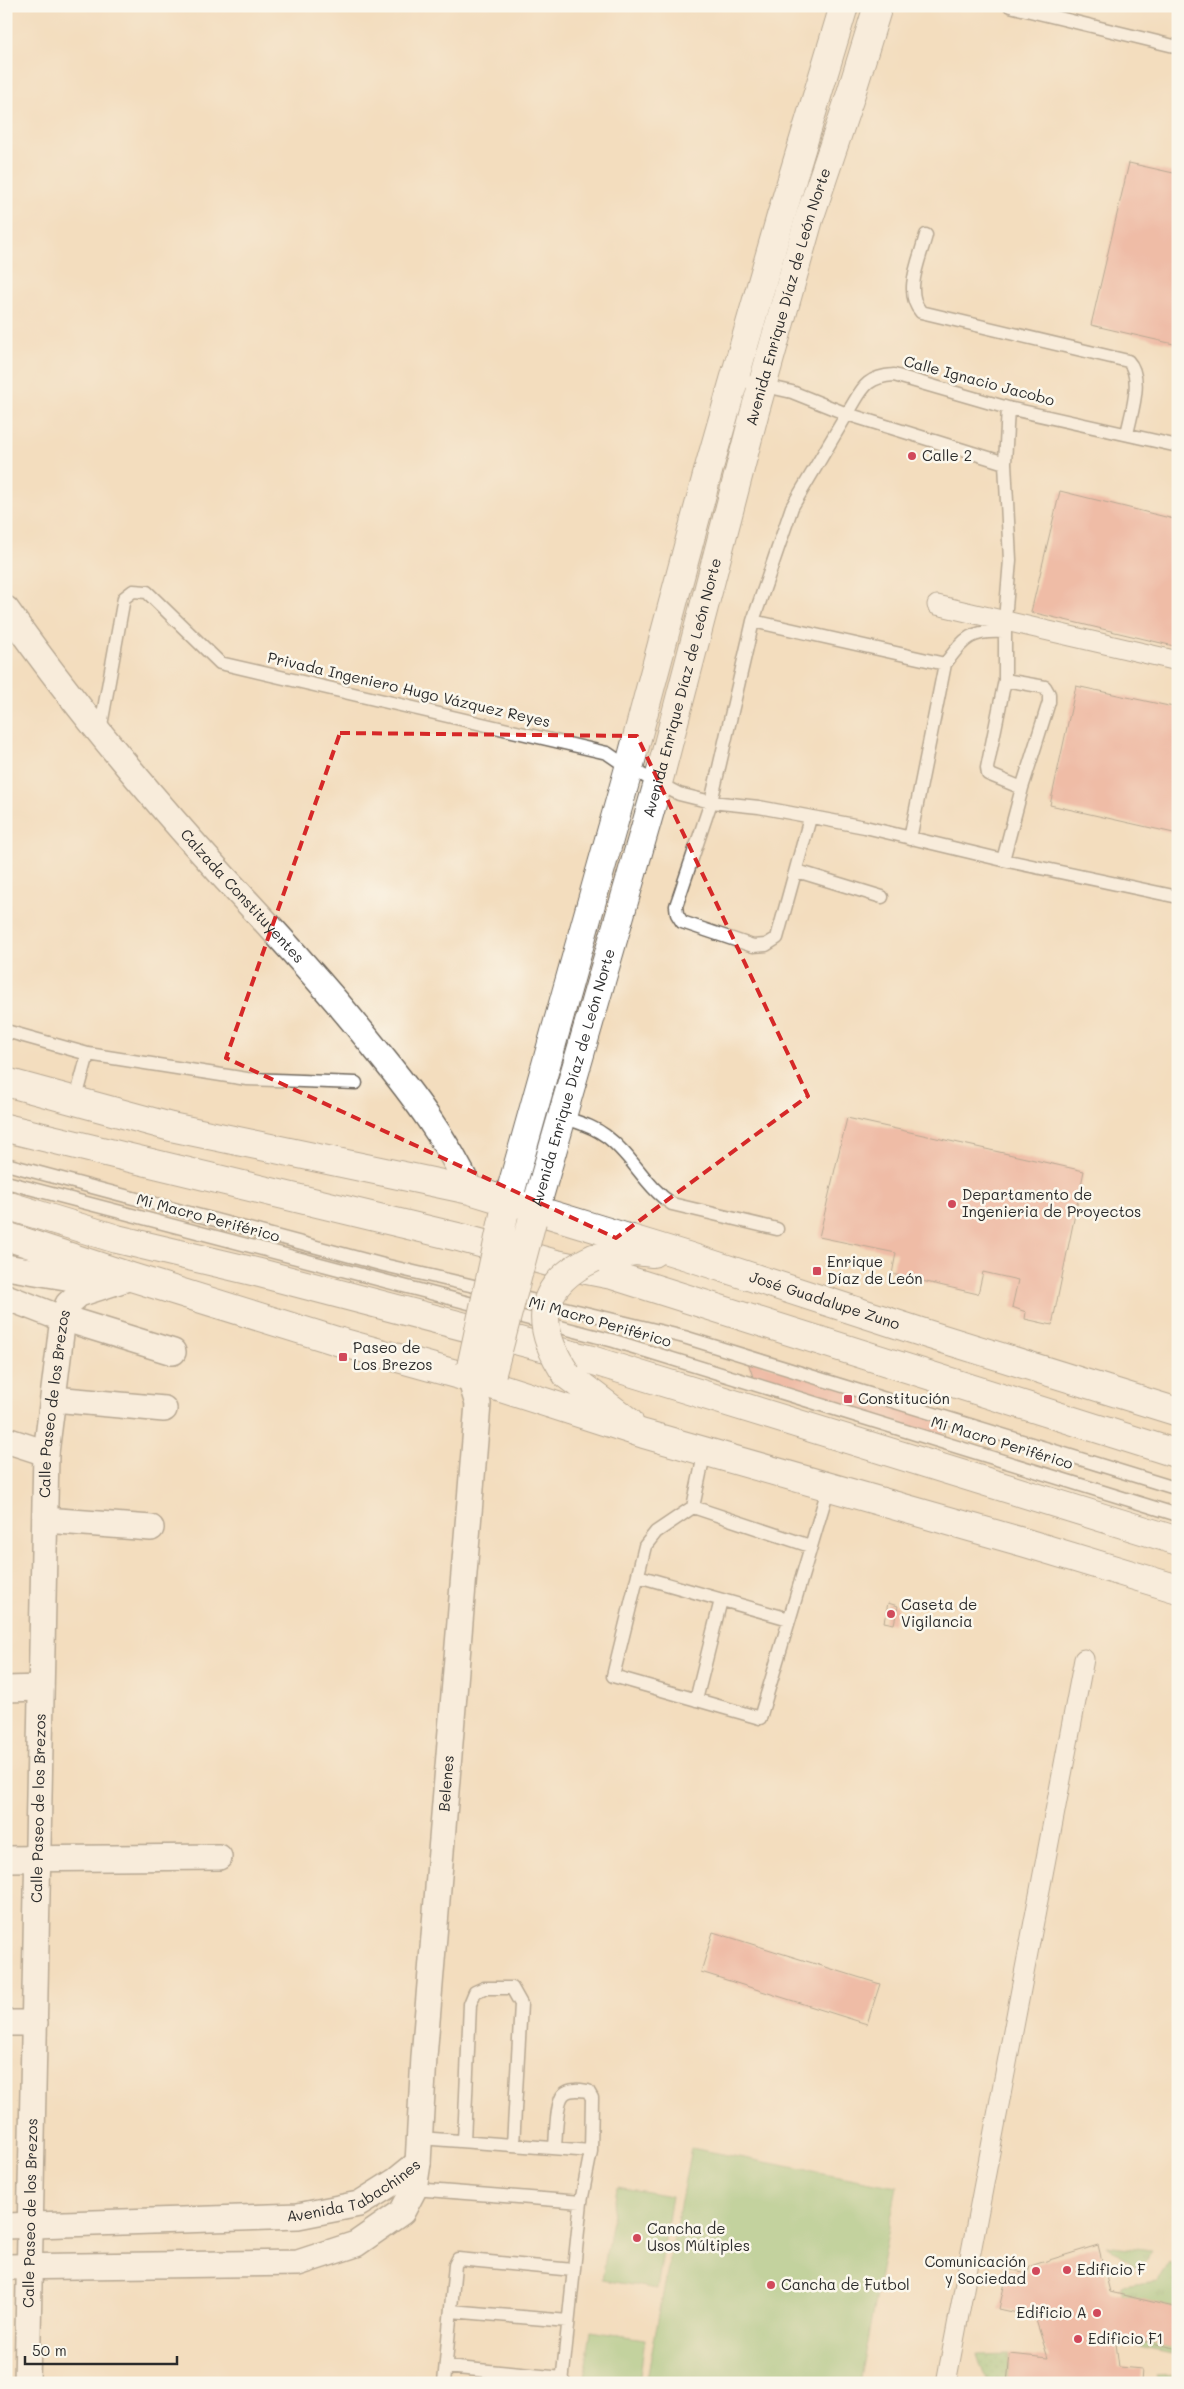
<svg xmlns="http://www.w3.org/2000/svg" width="1184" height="2389" viewBox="0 0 1184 2389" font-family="Mali,sans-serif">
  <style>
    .grass { fill: url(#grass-dots); stroke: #5b7852 }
    .park { fill: url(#park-tufts); stroke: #5b7852 }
    .pitch { fill: #8bc579; stroke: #5b7852 }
    .building { fill: #eb948b }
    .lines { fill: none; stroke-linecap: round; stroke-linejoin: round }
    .service-casing { stroke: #71695e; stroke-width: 15 }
    .pedestrian-casing { stroke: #71695e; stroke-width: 21 }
    .minor-casing { stroke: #71695e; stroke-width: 28 }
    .tertiary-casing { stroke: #71695e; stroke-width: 30 }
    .secondary-casing { stroke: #71695e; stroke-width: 30 }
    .motorway-casing { stroke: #71695e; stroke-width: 30 }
    .service { stroke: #fff; stroke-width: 12 }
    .pedestrian { stroke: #fff; stroke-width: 19 }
    .minor { stroke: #fff; stroke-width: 25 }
    .tertiary { stroke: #fff; stroke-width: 28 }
    .secondary { stroke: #fff; stroke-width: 28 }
    .motorway { stroke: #fff; stroke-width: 28 }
    .tertiary-bridge-casing { stroke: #71695e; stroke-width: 30; stroke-linecap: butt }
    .secondary-bridge-casing { stroke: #71695e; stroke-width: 30; stroke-linecap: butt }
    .tertiary-bridge { stroke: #fff; stroke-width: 28 }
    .secondary-bridge { stroke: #fff; stroke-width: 28 }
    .marked { fill: none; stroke: #d62828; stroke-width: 4; stroke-dasharray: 10 6; stroke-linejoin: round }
    .poi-dot { fill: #d1495b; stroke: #fbf7ec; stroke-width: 2 }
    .labels { text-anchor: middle; stroke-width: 5; stroke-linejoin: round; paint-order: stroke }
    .street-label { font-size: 15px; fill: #2b2b2b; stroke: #fbf7ec }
    .poi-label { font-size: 15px; fill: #2b2b2b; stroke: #fbf7ec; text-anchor: start }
  </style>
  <defs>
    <pattern id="grass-dots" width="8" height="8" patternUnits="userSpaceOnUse" patternTransform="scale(1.25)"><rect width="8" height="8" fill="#8bc579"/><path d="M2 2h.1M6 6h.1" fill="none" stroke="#72a063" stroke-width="1.8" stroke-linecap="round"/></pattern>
    <pattern id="park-tufts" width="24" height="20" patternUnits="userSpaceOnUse" patternTransform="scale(1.25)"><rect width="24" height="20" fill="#8bc579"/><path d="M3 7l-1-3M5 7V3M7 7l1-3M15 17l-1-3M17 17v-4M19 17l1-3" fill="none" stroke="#72a063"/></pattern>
  </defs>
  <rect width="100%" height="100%" fill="#fbf7ec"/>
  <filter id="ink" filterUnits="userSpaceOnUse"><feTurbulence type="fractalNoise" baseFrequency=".02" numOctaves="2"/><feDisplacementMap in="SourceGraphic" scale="10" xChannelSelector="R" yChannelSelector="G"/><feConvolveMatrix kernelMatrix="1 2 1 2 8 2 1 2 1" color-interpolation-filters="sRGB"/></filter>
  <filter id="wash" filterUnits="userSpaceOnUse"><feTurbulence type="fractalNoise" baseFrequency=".0096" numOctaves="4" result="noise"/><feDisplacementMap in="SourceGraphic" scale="20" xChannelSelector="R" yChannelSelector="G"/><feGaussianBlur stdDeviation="1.12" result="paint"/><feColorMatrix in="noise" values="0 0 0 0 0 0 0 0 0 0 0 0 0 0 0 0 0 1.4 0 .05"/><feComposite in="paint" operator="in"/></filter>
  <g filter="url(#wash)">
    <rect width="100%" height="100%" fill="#f3ddbe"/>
    <path class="grass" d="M1010,2354L1007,2383H987L977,2355Z"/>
    <path class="park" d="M1106,2245L1151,2251H1152L1139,2269Z
      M1170,2262L1178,2269V2308L1121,2295V2286L1158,2281Z
      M1115,2335L1178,2349V2355L1115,2342Z
      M1178,2375V2383H1160L1157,2376Z"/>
    <path class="pitch" d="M691,2148L897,2187L859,2383H646Z
      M617,2187L672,2196L657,2289L602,2280Z
      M591,2331L645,2339L639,2383H583Z"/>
    <g id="blocks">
      <path class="building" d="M1129,163L1178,174V345L1091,325Z
        M1060,491L1178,520V647L1031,612Z
        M1076,686L1178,708V834L1050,805Z
        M847,1118L1084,1171L1052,1325L1025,1319L1026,1312L1012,1307L1018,1280L983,1272L978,1294L892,1274L896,1253L819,1237Z
        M747,1359L941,1418L945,1438L754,1380Z
        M888,1603L898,1606L894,1624L884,1622Z
        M713,1932L880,1984L867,2024L701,1972Z
        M1098,2245L1110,2292L1178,2308V2349L1115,2335L1119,2367L1142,2369L1141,2383H1007L1010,2354L1048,2358L1035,2317L999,2309L1008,2269L1028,2273L1030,2266Z"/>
    </g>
  </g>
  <g filter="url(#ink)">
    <use href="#blocks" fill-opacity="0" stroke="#71695e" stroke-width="1"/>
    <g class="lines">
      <g class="service-casing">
        <path id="service" d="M1010,6L1178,47
          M926,235C920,259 903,292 921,312L1128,361C1144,378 1131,413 1127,434
          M735,379L792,392L847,414C862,391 863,377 894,375L1008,408L1178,446
          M753,621L945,664
          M1005,680L1045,687L1049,694V702L1022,788
          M100,731L124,598L133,591L147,592L220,663L607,753L629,768L679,794L711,802L759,807L865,827L1003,860L1178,897
          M810,818L777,938L766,945L753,946L682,922L677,914L676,906L711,802L753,621L792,507L847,414L1005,463
          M910,839L945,664C965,638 970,630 1004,632
          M1003,860L1022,788L988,774L987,768L1005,680V620L1010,560L1005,463L1008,408
          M797,871L882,897
          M6,1031L88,1054
          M75,1102L88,1054L247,1079L356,1083
          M563,1117C577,1122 593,1126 606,1136C632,1155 645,1186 672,1204L777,1229
          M6,1164L384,1265L491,1290
          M6,1182L614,1341L1178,1515
          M511,1295L684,1337L1178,1489
          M693,1507L705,1450
          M810,1546L693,1507L656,1532L645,1546L613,1676L760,1718L829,1486
          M638,1576L789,1619
          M696,1700L721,1600
          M420,2138L591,2151
          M464,2141L470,2004L475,1992L484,1988H512L521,2004L513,2145
          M555,2148C556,2136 556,2101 564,2094C570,2088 581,2090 588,2091L592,2098L591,2151L581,2202L562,2383
          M414,2189L581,2202
          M451,2311L568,2321
          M446,2367L563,2378
          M444,2383L455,2265L458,2259L573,2270"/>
      </g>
      <g class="pedestrian-casing">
        <path id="pedestrian" d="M937,605L1178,661
          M946,2383L1084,1659"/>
      </g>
      <g class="minor-casing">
        <g id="minor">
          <path id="s1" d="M6,609C72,703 146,791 223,876C277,934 329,990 378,1052C413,1095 447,1140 470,1190"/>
          <path d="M6,1267L107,1284"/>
          <path d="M6,1297L50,1314L173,1352"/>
          <path d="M54,1399L164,1409"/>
          <path d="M6,1440L46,1453"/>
          <path d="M45,1520L151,1528"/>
          <path d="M6,1689L41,1688"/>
          <path d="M6,1859L219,1857"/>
          <path d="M6,2023H35"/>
          <path id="s2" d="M6,2226L298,2216L359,2204L397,2180L418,2163"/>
          <path id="s3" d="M6,2267L298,2263L356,2244L402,2212L414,2189L418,2163L424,2057L478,1404L470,1378"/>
          <path id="s4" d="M27,2383L46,1453L63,1318L68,1304L79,1294L131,1277"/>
        </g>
      </g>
      <g class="tertiary-casing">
        <g id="tertiary">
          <path d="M504,1215L629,768L710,464L781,216L844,6"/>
          <path id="s5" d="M532,1221L658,783L755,411L809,219L849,100L878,6"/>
        </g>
      </g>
      <g class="secondary-casing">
        <g id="secondary">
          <path id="s6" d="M6,1082L171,1127L470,1190L687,1256L927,1334L1178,1412"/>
          <path d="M6,1236L131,1277L337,1341L470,1378L644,1434L1026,1543L1178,1589"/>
          <path d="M594,1258L636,1251L653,1253"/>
          <path d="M567,1375L629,1422"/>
        </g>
      </g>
      <g class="motorway-casing">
        <path id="motorway" d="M6,1128L462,1238L556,1264L612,1275L1178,1454
          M6,1205L117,1239L256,1272L588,1359L1178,1541"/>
      </g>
      <use href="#service" class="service"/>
      <use href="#pedestrian" class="pedestrian"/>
      <use href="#minor" class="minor"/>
      <use href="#tertiary" class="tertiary"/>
      <use href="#secondary" class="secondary"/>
      <use href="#motorway" class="motorway"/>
      <g class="tertiary-bridge-casing">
        <path id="tertiary-bridge" d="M471,1367L504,1215
          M492,1373L532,1221"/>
      </g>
      <g class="secondary-bridge-casing">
        <path id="secondary-bridge" d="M567,1375C533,1325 536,1285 594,1258"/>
      </g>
      <use href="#tertiary-bridge" class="tertiary-bridge"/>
      <use href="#secondary-bridge" class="secondary-bridge"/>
    </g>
  </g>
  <path d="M0 0H1184V2389H0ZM340,733L637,736L808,1096L616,1238L226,1058Z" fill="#f3ddbe" fill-opacity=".55" fill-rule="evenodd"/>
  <path class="marked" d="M340,733L637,736L808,1096L616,1238L226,1058Z"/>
  <g class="poi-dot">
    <circle cx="912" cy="456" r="5"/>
    <circle cx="952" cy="1204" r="5"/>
    <rect x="812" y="1266" width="10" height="10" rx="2.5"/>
    <rect x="338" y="1352" width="10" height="10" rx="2.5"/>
    <rect x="843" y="1394" width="10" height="10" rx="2.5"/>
    <circle cx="891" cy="1614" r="5"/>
    <circle cx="637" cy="2238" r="5"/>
    <circle cx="1067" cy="2270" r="5"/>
    <circle cx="1036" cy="2271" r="5"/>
    <circle cx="771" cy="2285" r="5"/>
    <circle cx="1097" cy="2313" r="5"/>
    <circle cx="1078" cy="2339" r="5"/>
  </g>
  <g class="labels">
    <g class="street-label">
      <text dy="5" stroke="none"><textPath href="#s5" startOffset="959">Avenida Enrique Díaz de León Norte</textPath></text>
      <text transform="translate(979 381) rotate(15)" y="5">Calle Ignacio Jacobo</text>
      <text dy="5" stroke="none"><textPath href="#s5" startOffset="554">Avenida Enrique Díaz de León Norte</textPath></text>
      <text transform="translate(409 690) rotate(13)" y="5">Privada Ingeniero Hugo Vázquez Reyes</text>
      <text dy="5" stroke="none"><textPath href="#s1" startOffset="372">Calzada Constituyentes</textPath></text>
      <text dy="5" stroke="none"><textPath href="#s5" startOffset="149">Avenida Enrique Díaz de León Norte</textPath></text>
      <text transform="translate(208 1218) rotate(15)" y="5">Mi Macro Periférico</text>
      <text dy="5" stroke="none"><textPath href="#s6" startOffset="848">José Guadalupe Zuno</textPath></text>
      <text transform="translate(600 1322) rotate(16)" y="5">Mi Macro Periférico</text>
      <text dy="5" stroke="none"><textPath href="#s4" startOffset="980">Calle Paseo de los Brezos</textPath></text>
      <text transform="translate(1002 1443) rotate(17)" y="5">Mi Macro Periférico</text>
      <text dy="5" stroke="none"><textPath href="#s3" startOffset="842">Belenes</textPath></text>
      <text dy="5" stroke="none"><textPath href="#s4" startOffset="575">Calle Paseo de los Brezos</textPath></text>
      <text dy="5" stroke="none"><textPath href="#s2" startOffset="354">Avenida Tabachines</textPath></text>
      <text dy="5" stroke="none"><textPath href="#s4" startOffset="170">Calle Paseo de los Brezos</textPath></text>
    </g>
    <g class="poi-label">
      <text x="922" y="461">Calle 2</text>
      <text x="962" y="1200">Departamento de<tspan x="962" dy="17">Ingenieria de Proyectos</tspan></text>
      <text x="827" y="1267">Enrique<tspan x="827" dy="17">Díaz de León</tspan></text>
      <text x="353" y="1353">Paseo de<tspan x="353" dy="17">Los Brezos</tspan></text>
      <text x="858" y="1404">Constitución</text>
      <text x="901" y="1610">Caseta de<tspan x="901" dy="17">Vigilancia</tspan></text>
      <text x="647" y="2234">Cancha de<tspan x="647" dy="17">Usos Múltiples</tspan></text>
      <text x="1026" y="2267" text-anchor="end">Comunicación<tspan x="1026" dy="17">y Sociedad</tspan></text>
      <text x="1077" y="2275">Edificio F</text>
      <text x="781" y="2290">Cancha de Futbol</text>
      <text x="1087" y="2318" text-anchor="end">Edificio A</text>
      <text x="1088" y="2344">Edificio F1</text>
    </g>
  </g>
  <rect width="1184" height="2389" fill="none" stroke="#fbf7ec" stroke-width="25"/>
  <path d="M25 2356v8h152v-8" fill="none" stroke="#2b2b2b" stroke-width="2.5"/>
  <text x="32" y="2356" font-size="15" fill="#2b2b2b" stroke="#fbf7ec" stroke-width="4" paint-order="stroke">50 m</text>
</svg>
